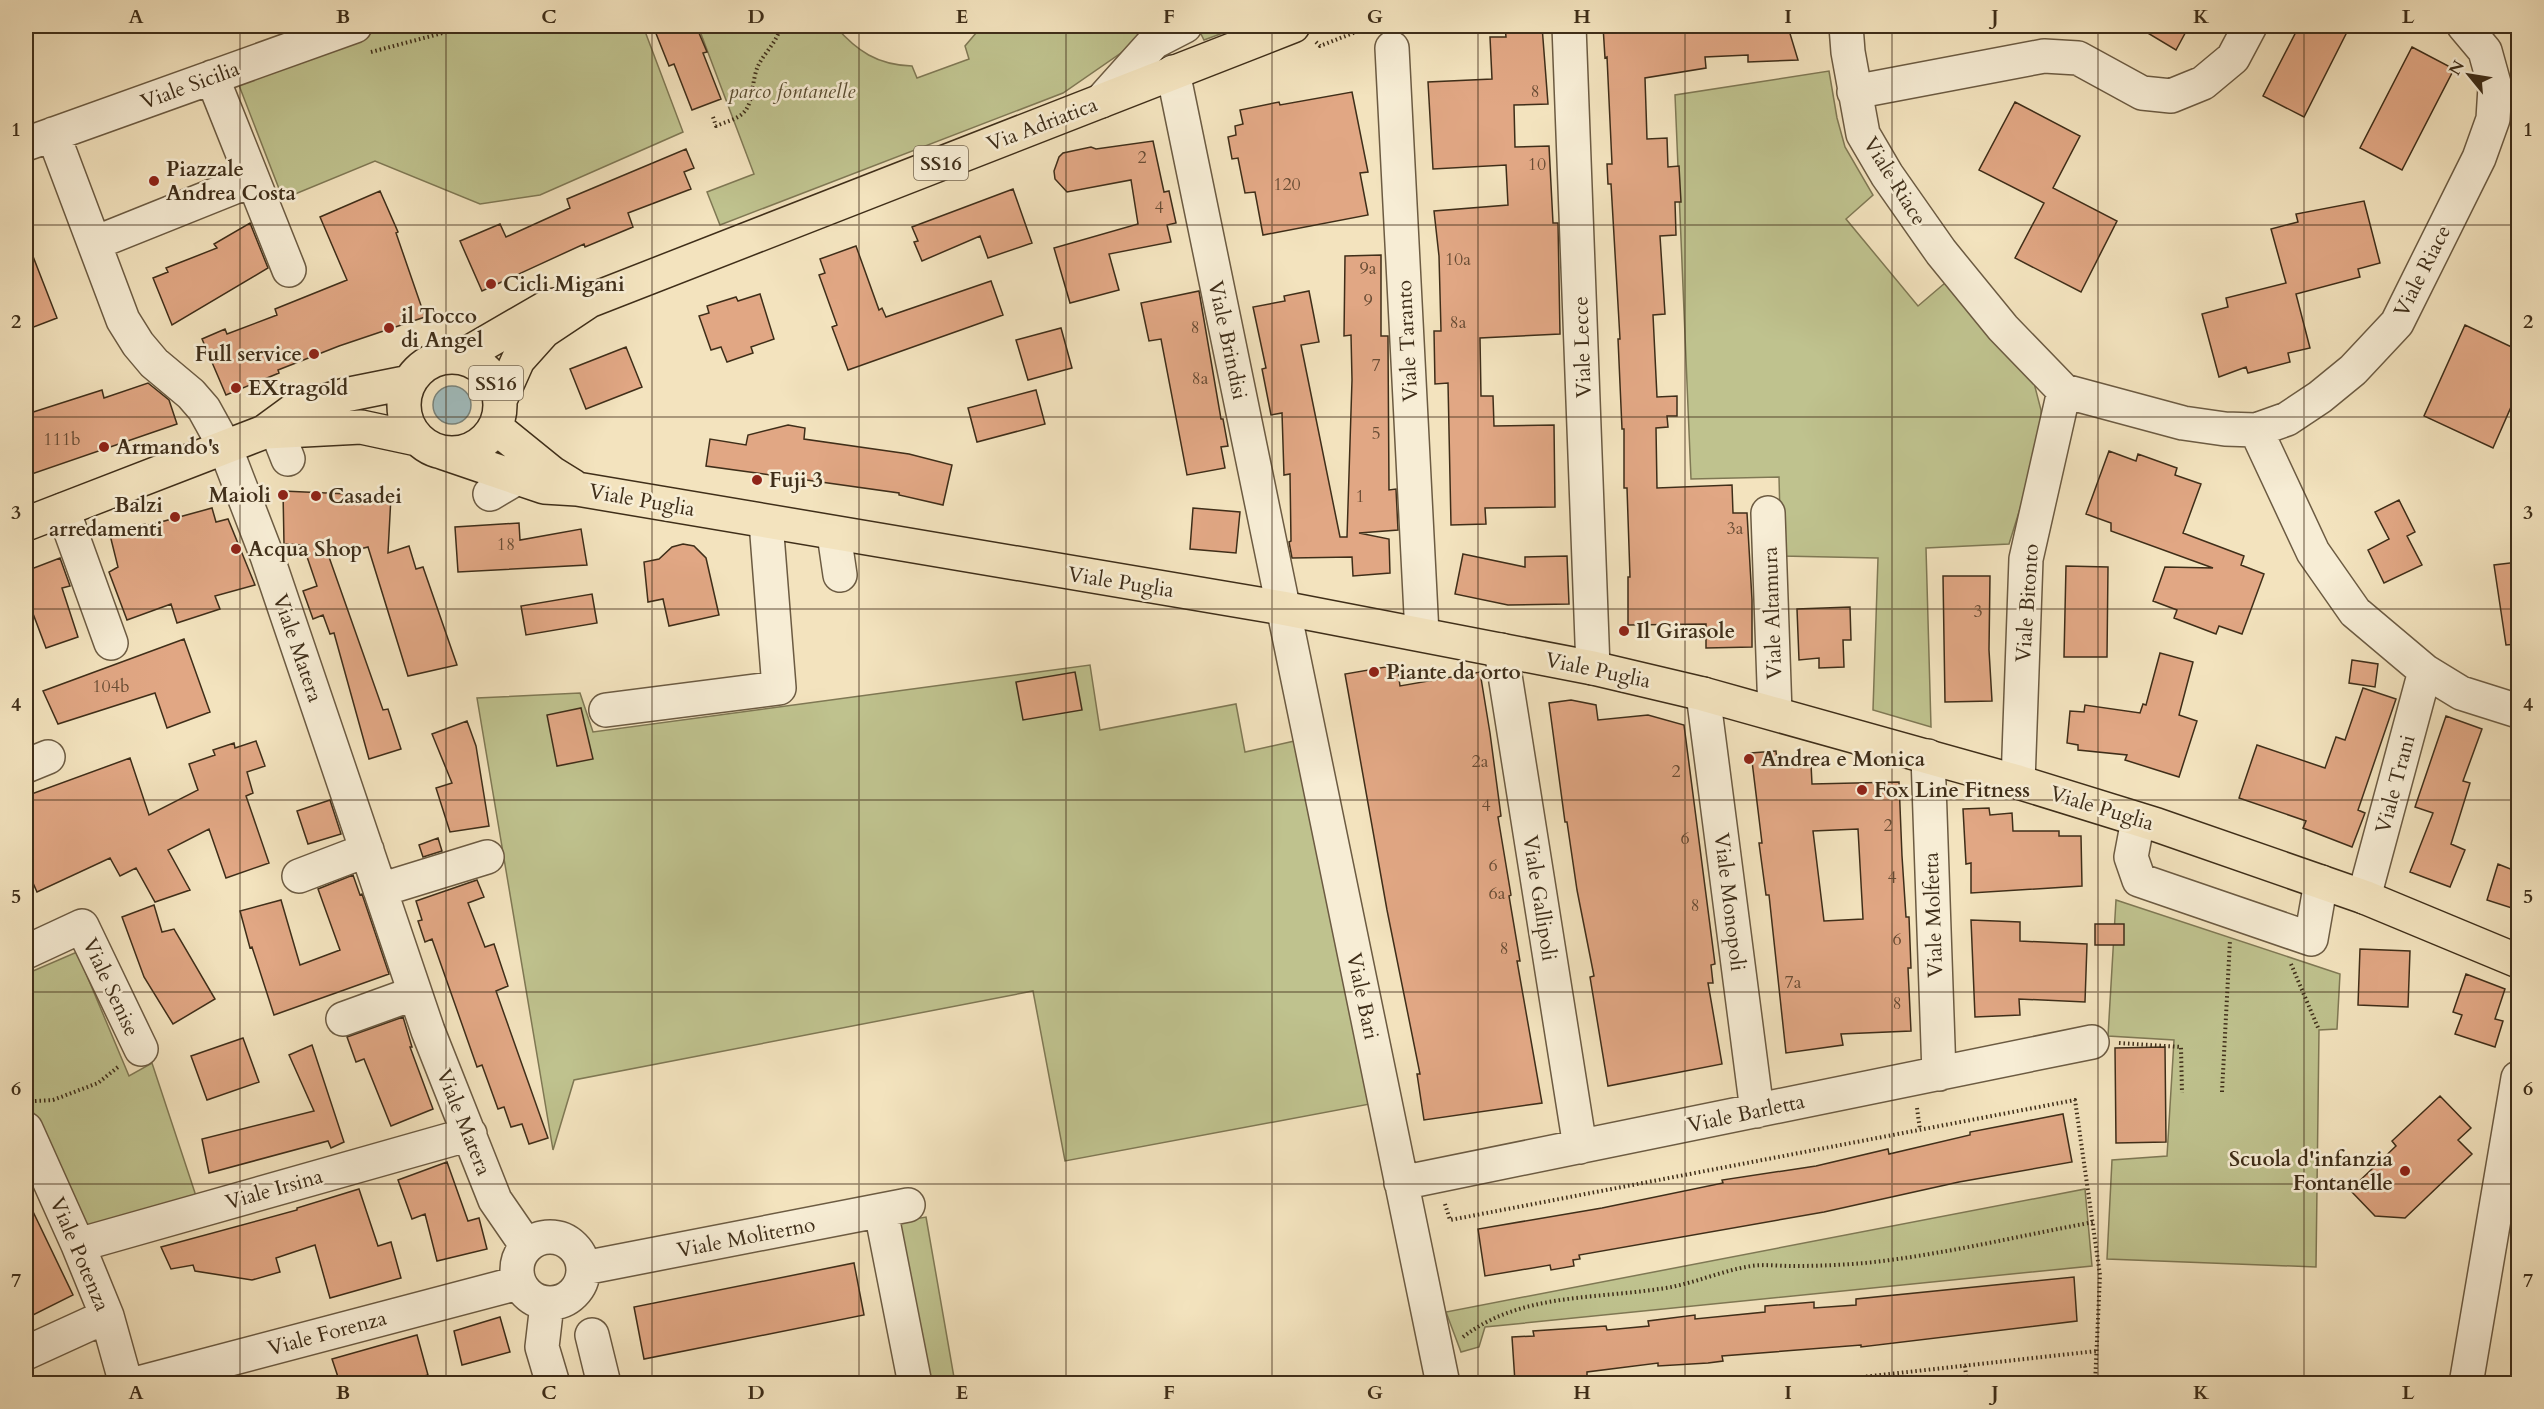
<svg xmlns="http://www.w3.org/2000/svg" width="2544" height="1409" viewBox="0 0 2544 1409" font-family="Cardo,serif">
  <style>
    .green { fill: #bfc28e; stroke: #7f7854; stroke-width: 1.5 }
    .water { fill: #a0bbbc; stroke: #79837b; stroke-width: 1.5 }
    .building { fill: #e1a784; stroke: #3f2e19; stroke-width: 1.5; fill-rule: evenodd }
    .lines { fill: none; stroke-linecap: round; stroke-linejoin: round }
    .minor-casing { stroke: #6c5b42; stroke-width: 36 }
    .major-casing { stroke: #3f2e19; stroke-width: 36 }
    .path { stroke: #3f2e19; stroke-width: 4; stroke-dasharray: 1.5 3; stroke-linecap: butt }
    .minor { stroke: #f7edd5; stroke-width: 33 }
    .major { stroke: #f3e3be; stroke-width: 33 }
    .grid { fill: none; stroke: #3f2e19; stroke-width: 1.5; stroke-opacity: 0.55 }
    .poi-dot { fill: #8f2418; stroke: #f7edd5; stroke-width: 2 }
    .labels { text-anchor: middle; stroke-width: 5; stroke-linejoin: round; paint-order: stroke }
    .number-label { font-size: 18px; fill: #684c34 }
    .shield { fill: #f7edd5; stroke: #766751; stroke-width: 1.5 }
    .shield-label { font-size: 20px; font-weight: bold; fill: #3f2e19 }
    .street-label { font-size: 21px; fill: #3f2e19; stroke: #f7edd5 }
    .park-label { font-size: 21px; font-style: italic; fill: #594c30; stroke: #f7edd5 }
    .poi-label { font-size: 21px; font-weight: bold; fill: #3f2e19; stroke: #f7edd5; text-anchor: start }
    .neatline { fill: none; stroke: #3f2e19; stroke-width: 2 }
    .grid-label { font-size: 20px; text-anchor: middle; font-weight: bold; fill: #3f2e19 }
  </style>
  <rect width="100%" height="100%" fill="#f3e3be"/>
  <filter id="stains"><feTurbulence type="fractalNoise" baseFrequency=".00333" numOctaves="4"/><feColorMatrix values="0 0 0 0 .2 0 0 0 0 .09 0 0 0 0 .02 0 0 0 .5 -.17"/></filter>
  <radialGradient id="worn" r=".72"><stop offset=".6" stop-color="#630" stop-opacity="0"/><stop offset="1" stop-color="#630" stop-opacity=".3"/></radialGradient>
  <path class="green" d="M378,26H643L683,132L540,195L480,204L375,161L283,199L235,75Z
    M698,26H835C857,51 877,65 912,66L917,78L969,59L965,46L982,26H1160L1063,93L720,225L707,192L754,174Z
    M1208,26H1242L1204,40L1199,30Z
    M1829,71L1837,118L1845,147L1873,195L1846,219L1918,306L1945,283L2034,383L2041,410L2042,438L2009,544L1926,548L1931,727L1873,710L1878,558L1781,556L1779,477L1691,479L1675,95Z
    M1090,665L1100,730L1236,704L1245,752L1299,740L1370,1104L1065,1161L1033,991L574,1080L553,1150L477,698L580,693L593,732Z
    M2116,900L2340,974L2337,1029L2319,1030L2316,1267L2107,1259L2112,1160L2167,1156L2174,1040L2108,1036Z
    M77,952L129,1076L152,1063L197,1199L86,1230L26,1096V974Z
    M2085,1189L2092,1266L1485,1327L1479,1347L1461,1352L1446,1312Z
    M926,1217L955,1383H929L897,1222Z"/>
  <path class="water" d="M433 405a19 19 0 1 1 38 0a19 19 0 1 1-38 0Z"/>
  <path class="building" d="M653,26H696L707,52L703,53L721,99L692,110L674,64L669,66Z
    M1505,26H1542L1548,104L1514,105L1515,147L1549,146L1553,223H1558L1560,334L1480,338L1481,396H1493L1494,426L1554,425L1555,507L1485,508L1486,524L1451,525L1448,383L1435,384L1434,331H1441L1439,256L1434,211L1508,205L1506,165L1433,169L1428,82L1492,79L1490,37H1506Z
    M1603,26H1700L1701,31L1788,27L1798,60L1748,62V55L1705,57L1706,68L1645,78L1647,139L1667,138L1668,167L1679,166L1681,202H1675L1676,235L1660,236L1665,314L1653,315L1657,397L1677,396V416H1667L1668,427L1656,428L1657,488L1732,485L1733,513H1747L1752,600V647L1706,648V624L1628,625V577H1630L1627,488H1624V429H1622L1618,339H1620L1611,184H1608L1607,164H1612L1607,57L1605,58Z
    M2136,26H2189L2176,50Z
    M2299,26H2350L2304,117L2263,96Z
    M2412,47L2454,69L2402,170L2360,148Z
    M1352,92L1368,172L1360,173L1368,215L1263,235L1255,192L1245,193L1238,158L1232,159L1228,137L1236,135L1235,126L1243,124L1240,110L1279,102L1280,105Z
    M2015,102L2080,136L2053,188L2117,221L2081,292L2015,258L2044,203L1979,170Z
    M1153,141L1164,192L1169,191L1176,223L1167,225L1171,242L1109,254L1119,290L1070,303L1054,248L1138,224L1131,180L1067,192L1055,179L1054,171L1059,157L1063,153L1091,147L1096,149Z
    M686,149L694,168L684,172L691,189L628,213L633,227L585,247L584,244L482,291L460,241L500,224L506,237L570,208L567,199Z
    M1013,189L1032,243L988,258L980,236L922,261L914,242L918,241L912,227Z
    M380,191L398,232L396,233L425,317L339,346L278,370L279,373L226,395L202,339L225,329L227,334L277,315L275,309L347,280L320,217Z
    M2364,201L2380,263L2358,269L2360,277L2296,294L2310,348L2288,353L2290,362L2248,373L2246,367L2219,377L2202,314L2228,307L2226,298L2286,283L2271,229L2298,222L2296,214Z
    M250,223L268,268L172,325L153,278L168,272L166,268L217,248L214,244Z
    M26,241H27L57,318L26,330Z
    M856,246L879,310L882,308L886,317L991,281L1003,315L848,370L832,327L837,325L819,275L825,273L820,259Z
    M1381,255V336H1388V343L1389,490L1396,489L1398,530L1359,533L1389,539L1390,573L1353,576L1352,557L1292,558L1289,542L1291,541L1290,474L1284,475L1282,413L1271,415L1262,369L1266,368L1253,307L1285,301L1284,296L1309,291L1319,342L1301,345L1340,537H1347L1352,380L1351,335L1344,336L1345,256Z
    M1199,291L1221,419H1223L1228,446L1221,447L1225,468L1187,475L1161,339L1149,341L1141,303Z
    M760,294L774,339L751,347L753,353L727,362L721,347L711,350L699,316L709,313L707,306L736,297L738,301Z
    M2465,325L2518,350V391L2493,448L2424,416Z
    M1061,328L1072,368L1028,380L1016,340Z
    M626,347L642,387L586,409L570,369Z
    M148,383L169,400L177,424L26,476V434L33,432L27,414L102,390L104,398Z
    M1036,390L1045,424L977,442L968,408Z
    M788,425L805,428L804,439L909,454L952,465L943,505L899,495V493L706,466L710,439L746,445L748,435Z
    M2109,451L2136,461L2138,454L2177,468L2175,475L2201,484L2183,533L2244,556L2241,565L2264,574L2242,634L2219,626L2216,634L2174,618L2177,610L2153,601L2165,567L2213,568L2111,531V523L2086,514Z
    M283,491L391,496L388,553L409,546L416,569L423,567L457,665L408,676L368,547L329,557L383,710L388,709L401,749L369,759L334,633L330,634L323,615L313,619L303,591L317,586L303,545L284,544Z
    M2399,500L2415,532L2407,536L2422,565L2384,583L2368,550L2389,539L2375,512Z
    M212,508L216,522L228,519L255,585L215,596L220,609L177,623L171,604L127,620L109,572L118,567L110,535L145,524L146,526Z
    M1193,508L1240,512L1236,553L1190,549Z
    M519,523L520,540L581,529L587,565L458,572L455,527Z
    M683,544L694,546L706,558L719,615L669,626L663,599L648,602L644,562L659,559L672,547Z
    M1463,554L1525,567V557L1567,556L1569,604L1508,605L1455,594Z
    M60,558L70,586L62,588L78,637L46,648L26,595V571Z
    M2518,562V644L2506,645L2494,565Z
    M2066,566L2108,567L2107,657H2064Z
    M1943,576H1990L1989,650L1992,701L1945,702Z
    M592,594L597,623L526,635L521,606Z
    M1850,607L1851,640H1843L1844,667L1819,668V658L1799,660L1797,609Z
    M184,639L210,712L167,728L155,693L58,724L43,691Z
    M2160,653L2193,662L2179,715L2197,721L2179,777L2125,760L2127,755L2078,750V745L2067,743L2070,711L2084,712L2085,705L2140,713L2143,704L2146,705Z
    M2352,660L2378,664L2375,687L2349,683Z
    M1397,665L1400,686L1480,672L1490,733L1501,816L1498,817L1511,895L1509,896L1520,961H1517L1542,1103L1424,1120L1417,1074H1420L1387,910L1345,674Z
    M1075,672L1082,710L1023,720L1016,682Z
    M2363,688L2396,699L2358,810L2365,813L2352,847L2303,828L2306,821L2239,798L2257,745L2325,768L2336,737L2345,740Z
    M1571,700L1596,705L1598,720L1648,715L1684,725L1715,964L1711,965L1713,983H1708L1722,1064L1608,1086L1590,977L1594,976L1577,890L1567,822H1565L1549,703Z
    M581,708L593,759L557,766L547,715Z
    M2446,716L2482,729L2463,781L2470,783L2451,844L2465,850L2450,887L2410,872L2433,813L2415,807Z
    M467,721L476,746L489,826L450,832L436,788L452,783L432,734Z
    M256,741L265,766L247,772L253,793L246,796L269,863L226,878L209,829L168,850L190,890L155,902L136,868L120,876L110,858L37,892L26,867V796L130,758L149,815L198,790L189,764L215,755L213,750L234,743L235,748Z
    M1776,751L1777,761L1795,759L1796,766L1811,764L1812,784L1899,782L1902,856L1906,917H1909L1911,968H1908L1911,1031L1841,1034L1843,1045L1786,1053L1769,895H1766L1759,843H1762L1751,753ZM1858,829L1863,919L1824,921L1813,831Z
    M330,800L341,834L308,844L297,811Z
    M1989,808L1990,815L2012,813L2013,831H2059V836H2081L2082,886L1971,893V863L1966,864L1963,809Z
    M438,838L442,851L423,857L419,845Z
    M2498,864L2518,872V910L2487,900Z
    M353,875L360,895L362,894L389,974L274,1015L252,947L250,948L240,911L281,900L300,965L340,950L318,889Z
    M477,880L484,897L468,903L485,947L494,944L508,986L496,991L548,1138L529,1144L522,1124L511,1127L504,1107L498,1109L482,1065L477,1067L432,939L425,942L418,921L422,920L416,901Z
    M154,905L162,932L174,929L215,999L173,1024L144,977L122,917Z
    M1971,920L2020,922V941L2087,944L2085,1002L2019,999L2020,1015L1975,1017Z
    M2095,924H2124V945H2095Z
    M2360,949L2410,951L2408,1007L2358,1005Z
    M2466,974L2505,989L2495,1019L2503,1021L2495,1047L2455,1034L2462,1015L2453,1012Z
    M403,1017L412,1047H410L433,1109L391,1126L364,1059L356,1062L347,1037Z
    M243,1038L259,1082L207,1100L191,1056Z
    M312,1045L344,1142L331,1148L328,1141L209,1173L202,1139L314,1111L289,1055Z
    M2165,1047L2166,1142L2116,1143L2115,1048Z
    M2440,1096L2471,1128L2458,1140L2472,1154L2405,1218L2375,1216L2350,1190L2396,1146L2392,1141Z
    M2063,1114L2072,1162L1959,1182L1824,1212L1579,1255L1580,1259L1573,1260L1574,1266L1551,1270L1550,1265L1485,1276L1478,1229L1602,1208L1723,1183L1722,1180L1816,1166L1888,1149L1889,1154L1970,1135V1132Z
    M447,1162L468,1221L479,1218L487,1249L437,1261L425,1214L412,1219L398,1180Z
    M359,1189L378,1246L391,1242L401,1278L330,1298L315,1245L276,1258L280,1272L252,1280L195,1271L193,1265L171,1269L161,1247L297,1210V1208Z
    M26,1197L73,1295L31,1316L26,1305Z
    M854,1263L864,1315L644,1359L634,1307Z
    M2074,1277L2077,1321L1861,1347V1345L1722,1356L1723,1361L1708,1363L1658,1366V1363L1587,1372V1376L1515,1382L1512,1337L1534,1336L1533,1331L1606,1326L1607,1330L1649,1326L1648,1321L1695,1315V1319L1765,1312V1306L1814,1302V1308L1856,1305V1299Z
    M500,1317L510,1352L462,1365L454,1331Z
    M417,1335L428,1375L398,1383H340L332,1359Z"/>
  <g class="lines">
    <g class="minor-casing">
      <path id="minor" d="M1569,26L1593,668
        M1846,26L1848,52L1863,134L1887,175L1941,252L2003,328L2064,391L2183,423L2225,429L2256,430L2287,419L2320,397L2353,370L2397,323L2479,158L2493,119L2495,87L2485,51L2464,26
        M1392,48L1422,634
        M1173,72L1443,1384
        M212,77L289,270
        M1854,92L2044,56L2078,58L2142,93L2171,96L2203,83L2233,58L2250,26
        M1101,101L1154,42L1185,26
        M53,134L123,320L138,344L154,363L191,394L204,409L225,447L267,556L428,1031L495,1200L526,1245
        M26,144L355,26
        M95,243L252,180
        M2256,430L2313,552L2355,612L2425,671L2461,693L2518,711
        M277,431L288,459
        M490,494L517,478
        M63,510L111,643
        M1768,513L1775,713
        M834,534L840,575
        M1501,650L1580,1147
        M1703,694L1757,1111
        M606,710L779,688L766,522
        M1928,756L1939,1074
        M26,766L48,757
        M2018,782L2026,559L2064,391
        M2138,820L2131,857L2139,880L2311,939L2321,882
        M299,876L367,850
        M380,890L487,857
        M2364,897L2425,671
        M26,952L82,926L141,1049
        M343,1019L415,993
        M26,1129L78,1245L107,1316L126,1384
        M1401,1183L2092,1042
        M881,1211L915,1384
        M517 1270a33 33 0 1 1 66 0a33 33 0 1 1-66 0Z
        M78,1245L470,1134
        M584,1268L908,1205
        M547,1304L542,1347L553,1384
        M592,1335L604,1384
        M26,1353L107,1316
        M135,1384L518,1283
        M2466,1384L2518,1078"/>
    </g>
    <g class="major-casing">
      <path id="major" d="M404 405a48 48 0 1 1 96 0a48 48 0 1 1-96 0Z
        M461,357L549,306L561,304
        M501,398L518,360L544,331L589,301L1293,26
        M495,427L552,473L573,486
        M266,432L361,427L417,439
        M444,453L544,487L577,489L1282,608L1593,668L1703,694L2018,782L2157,825L2364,897L2518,961
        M26,524L264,432L294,410L345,395L410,382"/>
    </g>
    <path class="path" d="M795,26L799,30H810L815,26
      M1316,42L1320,46L1371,26
      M371,52L469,26
      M713,117L716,126C725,122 739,119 745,111C753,102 752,79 758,66C764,53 779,40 780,26
      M2291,964L2319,1030
      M2119,1043L2181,1047L2182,1093
      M2222,1092L2230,940
      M35,1101L53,1100L98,1083L118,1067
      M1917,1108L1920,1130
      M1445,1204L1450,1220L2075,1100L2100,1275L2095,1384
      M1463,1337C1519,1294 1592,1299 1659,1289C1691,1285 1720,1271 1751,1266C1765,1264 1779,1266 1792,1266C1817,1266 1841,1265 1865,1263C1942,1255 2018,1236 2094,1222
      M1965,1366L1967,1384
      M1799,1384L2097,1351"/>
    <use href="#minor" class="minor"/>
    <use href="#major" class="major"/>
  </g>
  <path class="grid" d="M240,26V1384M446,26V1384M652,26V1384M859,26V1384M1066,26V1384M1272,26V1384M1478,26V1384M1685,26V1384M1892,26V1384M2098,26V1384M2304,26V1384M26,225H2518M26,417H2518M26,609H2518M26,800H2518M26,992H2518M26,1184H2518"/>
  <g class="poi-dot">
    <circle cx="154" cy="181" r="6"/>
    <circle cx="491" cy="284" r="6"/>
    <circle cx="389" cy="328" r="6"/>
    <circle cx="314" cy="354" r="6"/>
    <circle cx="236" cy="388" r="6"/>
    <circle cx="104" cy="447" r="6"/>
    <circle cx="757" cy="480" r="6"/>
    <circle cx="283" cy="495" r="6"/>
    <circle cx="316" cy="496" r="6"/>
    <circle cx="175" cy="517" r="6"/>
    <circle cx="236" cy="549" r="6"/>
    <circle cx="1624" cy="631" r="6"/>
    <circle cx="1374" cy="672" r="6"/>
    <circle cx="1749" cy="759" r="6"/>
    <circle cx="1862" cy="790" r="6"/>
    <circle cx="2405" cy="1171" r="6"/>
  </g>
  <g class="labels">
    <g class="number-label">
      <text x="1535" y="97">8</text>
      <text x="1142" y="163">2</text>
      <text x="1537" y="170">10</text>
      <text x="1287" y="190">120</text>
      <text x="1159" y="213">4</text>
      <text x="1458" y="265">10a</text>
      <text x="1368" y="274">9a</text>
      <text x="1368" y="306">9</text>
      <text x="1458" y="328">8a</text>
      <text x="1195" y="333">8</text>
      <text x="1376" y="371">7</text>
      <text x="1200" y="384">8a</text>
      <text x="1376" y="439">5</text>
      <text x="62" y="445">111b</text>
      <text x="1360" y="502">1</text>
      <text x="1735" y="534">3a</text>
      <text x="506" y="550">18</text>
      <text x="1978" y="617">3</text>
      <text x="111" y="692">104b</text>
      <text x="1480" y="767">2a</text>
      <text x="1676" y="777">2</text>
      <text x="1486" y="811">4</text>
      <text x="1888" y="831">2</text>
      <text x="1685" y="844">6</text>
      <text x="1493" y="871">6</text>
      <text x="1892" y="883">4</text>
      <text x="1497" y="899">6a</text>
      <text x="1695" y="911">8</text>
      <text x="1897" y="945">6</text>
      <text x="1504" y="954">8</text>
      <text x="1793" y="988">7a</text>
      <text x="1897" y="1009">8</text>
    </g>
    <g class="shield">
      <rect x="914" y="146" width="54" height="34" rx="4.5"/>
      <rect x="469" y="366" width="54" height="34" rx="4.5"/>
    </g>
    <g class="shield-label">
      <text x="941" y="170">SS16</text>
      <text x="496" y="390">SS16</text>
    </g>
    <g class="street-label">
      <text transform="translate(190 85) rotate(-20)" y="7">Viale Sicilia</text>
      <text transform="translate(1042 124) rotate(-21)" y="7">Via Adriatica</text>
      <text transform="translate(1895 181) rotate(58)" y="7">Viale Riace</text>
      <text transform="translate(2422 271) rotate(-63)" y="7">Viale Riace</text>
      <text transform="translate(1228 340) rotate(78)" y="7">Viale Brindisi</text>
      <text transform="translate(1407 341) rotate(-93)" y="7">Viale Taranto</text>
      <text transform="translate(1582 347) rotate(-92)" y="7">Viale Lecce</text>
      <text transform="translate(642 500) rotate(10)" y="7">Viale Puglia</text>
      <text transform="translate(1121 582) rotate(9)" y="7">Viale Puglia</text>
      <text transform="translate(2027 603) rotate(-86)" y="7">Viale Bitonto</text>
      <text transform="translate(1772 613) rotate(-92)" y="7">Viale Altamura</text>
      <text transform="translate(298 648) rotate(71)" y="7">Viale Matera</text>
      <text transform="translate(1598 670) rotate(12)" y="7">Viale Puglia</text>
      <text transform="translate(2395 784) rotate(-75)" y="7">Viale Trani</text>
      <text transform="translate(2102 808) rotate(17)" y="7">Viale Puglia</text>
      <text transform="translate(1540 898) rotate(81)" y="7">Viale Gallipoli</text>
      <text transform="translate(1730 902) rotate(83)" y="7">Viale Monopoli</text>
      <text transform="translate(1933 915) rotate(-92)" y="7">Viale Molfetta</text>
      <text transform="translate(111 987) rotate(65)" y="7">Viale Senise</text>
      <text transform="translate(1363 996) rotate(78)" y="7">Viale Bari</text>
      <text transform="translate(1746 1113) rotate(-12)" y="7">Viale Barletta</text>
      <text transform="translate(464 1122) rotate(68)" y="7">Viale Matera</text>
      <text transform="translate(274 1189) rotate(-16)" y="7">Viale Irsina</text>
      <text transform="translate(746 1237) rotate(-11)" y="7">Viale Moliterno</text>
      <text transform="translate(80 1254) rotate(67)" y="7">Viale Potenza</text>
      <text transform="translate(327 1333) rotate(-15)" y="7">Viale Forenza</text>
    </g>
    <g class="park-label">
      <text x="792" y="98">parco fontanelle</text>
    </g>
    <g class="poi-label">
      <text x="166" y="176">Piazzale<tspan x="166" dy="24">Andrea Costa</tspan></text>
      <text x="503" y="291">Cicli Migani</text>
      <text x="401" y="323">il Tocco<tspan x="401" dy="24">di Angel</tspan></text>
      <text x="302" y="361" text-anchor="end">Full service</text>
      <text x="248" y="395">EXtragold</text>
      <text x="116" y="454">Armando's</text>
      <text x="769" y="487">Fuji 3</text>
      <text x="271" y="502" text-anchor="end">Maioli</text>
      <text x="328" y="503">Casadei</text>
      <text x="163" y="512" text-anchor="end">Balzi<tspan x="163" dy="24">arredamenti</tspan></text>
      <text x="248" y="556">Acqua Shop</text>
      <text x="1636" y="638">Il Girasole</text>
      <text x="1386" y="679">Piante da orto</text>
      <text x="1761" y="766">Andrea e Monica</text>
      <text x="1874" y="797">Fox Line Fitness</text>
      <text x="2393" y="1166" text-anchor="end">Scuola d'infanzia<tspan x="2393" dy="24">Fontanelle</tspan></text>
    </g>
  </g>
  <rect width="2544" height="1409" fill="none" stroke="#f3e3be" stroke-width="66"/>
  <g transform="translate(2469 75) rotate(300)" stroke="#f7edd5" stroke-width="4.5" paint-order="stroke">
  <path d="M0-4.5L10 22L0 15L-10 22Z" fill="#3f2e19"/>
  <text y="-9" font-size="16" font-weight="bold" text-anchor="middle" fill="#3f2e19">N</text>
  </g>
  <rect x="33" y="33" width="2478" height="1343" class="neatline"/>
  <g class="grid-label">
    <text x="136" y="23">A</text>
    <text x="343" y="23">B</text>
    <text x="549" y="23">C</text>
    <text x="756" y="23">D</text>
    <text x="962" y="23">E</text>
    <text x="1169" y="23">F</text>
    <text x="1375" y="23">G</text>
    <text x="1582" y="23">H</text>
    <text x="1788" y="23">I</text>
    <text x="1995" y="23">J</text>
    <text x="2201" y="23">K</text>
    <text x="2408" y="23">L</text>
    <text x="16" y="136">1</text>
    <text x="2528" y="136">1</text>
    <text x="16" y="328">2</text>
    <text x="2528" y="328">2</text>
    <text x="16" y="519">3</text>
    <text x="2528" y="519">3</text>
    <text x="16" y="711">4</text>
    <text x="2528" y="711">4</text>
    <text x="16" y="903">5</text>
    <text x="2528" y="903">5</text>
    <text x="16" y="1095">6</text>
    <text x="2528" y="1095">6</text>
    <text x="16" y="1287">7</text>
    <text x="2528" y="1287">7</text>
    <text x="136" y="1399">A</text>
    <text x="343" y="1399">B</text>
    <text x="549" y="1399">C</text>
    <text x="756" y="1399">D</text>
    <text x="962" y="1399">E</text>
    <text x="1169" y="1399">F</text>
    <text x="1375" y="1399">G</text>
    <text x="1582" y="1399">H</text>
    <text x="1788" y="1399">I</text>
    <text x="1995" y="1399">J</text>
    <text x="2201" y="1399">K</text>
    <text x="2408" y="1399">L</text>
  </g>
  <rect width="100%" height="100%" filter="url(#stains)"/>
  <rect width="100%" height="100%" fill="url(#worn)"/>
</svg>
